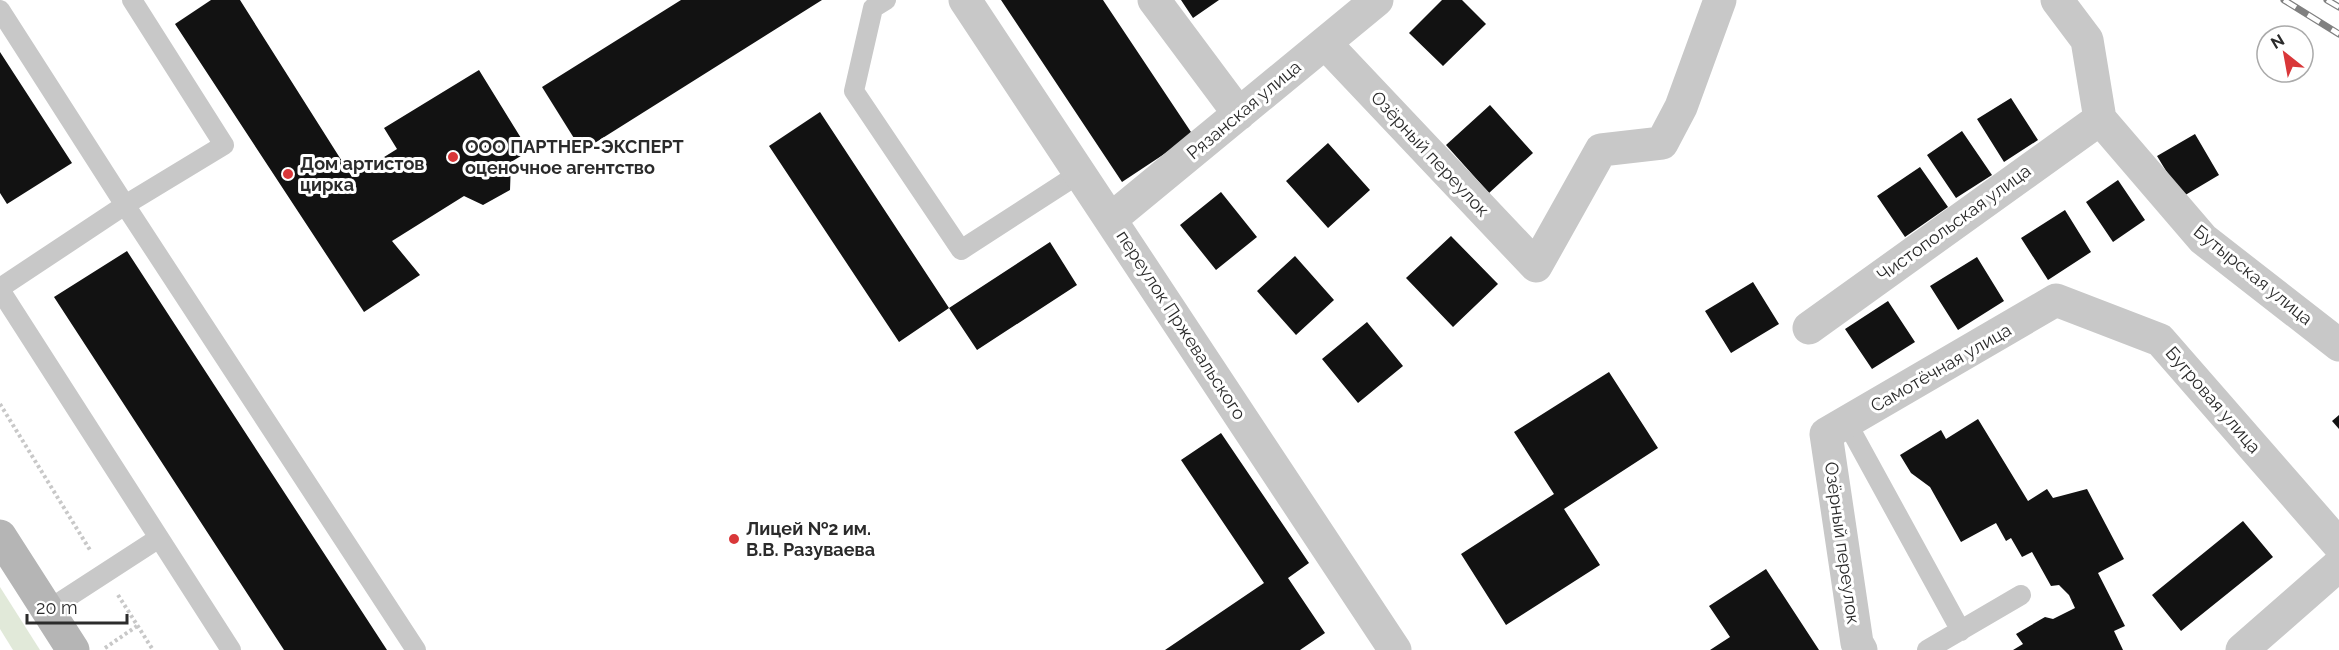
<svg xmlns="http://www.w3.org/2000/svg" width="2339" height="650" viewBox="0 0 2339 650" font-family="Raleway,sans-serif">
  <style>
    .green { fill: #e1e9d9 }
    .building { fill: #121212 }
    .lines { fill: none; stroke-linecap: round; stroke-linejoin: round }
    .path { stroke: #c8c8c8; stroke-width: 4; stroke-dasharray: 3 3; stroke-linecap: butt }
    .service { stroke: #c8c8c8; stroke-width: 20 }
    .minor { stroke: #c8c8c8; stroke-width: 33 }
    .secondary { stroke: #b5b5b5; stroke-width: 33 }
    .rail-casing { stroke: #808080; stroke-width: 7 }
    .rail { stroke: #fff; stroke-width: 4.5; stroke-dasharray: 14; stroke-linecap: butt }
    .poi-dot { fill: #d93739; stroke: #fff; stroke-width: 2 }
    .labels { text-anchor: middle; stroke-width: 6; stroke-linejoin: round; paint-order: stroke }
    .street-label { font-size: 18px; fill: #2b2b2b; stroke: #fff }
    .poi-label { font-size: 18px; font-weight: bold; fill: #2b2b2b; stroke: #fff; text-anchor: start }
  </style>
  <rect width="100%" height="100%" fill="#fff"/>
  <path class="green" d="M0,588V587L40,650H13L0,629Z"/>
  <path class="building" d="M211,0H240L352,177L397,149L384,128L479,70L529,151L511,162L510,190L483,205L464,196L392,241L420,275L364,312L175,24Z
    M681,0H822L582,151L542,87Z
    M1001,0H1103L1193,135L1122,182Z
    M1181,0H1219L1193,18Z
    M1442,0H1462L1486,24L1443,66L1409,33Z
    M0,52L72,163L7,204L0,193Z
    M2011,98L2038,140L2004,162L1977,119Z
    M1490,105L1533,153L1489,193L1446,145Z
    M820,112L949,308L899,342L769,146Z
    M1962,131L1992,175L1956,198L1927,155Z
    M2195,134L2219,175L2182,197L2157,156Z
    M1328,143L1370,190L1328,228L1286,181Z
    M1920,167L1948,207L1905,237L1877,196Z
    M2118,180L2145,220L2113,242L2086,202Z
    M1221,192L1257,237L1216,270L1180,225Z
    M2065,210L2091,252L2048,280L2021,238Z
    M1451,236L1498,284L1453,327L1406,278Z
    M1050,242L1077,285L977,350L949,308Z
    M127,251L387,650H284L54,297Z
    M1295,256L1334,300L1296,335L1257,291Z
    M1977,257L2004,301L1958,330L1930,286Z
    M1753,282L1779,324L1731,353L1705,311Z
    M1888,301L1915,342L1872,369L1845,329Z
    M1367,322L1403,366L1358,403L1322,359Z
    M1609,372L1658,448L1564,509L1600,565L1506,625L1461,554L1554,494L1514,432Z
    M2339,415V429L2332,421Z
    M1978,419L2028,501L2047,489L2053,498L2087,489L2124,559L2098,573L2125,626L2114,631L2123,650H2013L2023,644L2016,634L2045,617L2053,619L2075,608L2069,595L2059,585L2051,586L2032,552L2022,557L2011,538L2006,541L1996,523L1961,542L1930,487L1911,473L1900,455L1941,430L1946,439Z
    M1221,433L1309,563L1288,578L1325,633L1300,650H1165L1264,583L1181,460Z
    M2243,521L2273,557L2181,631L2152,595Z
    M1766,569L1819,650H1710L1730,637L1709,606Z"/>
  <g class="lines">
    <path class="path" d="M0,404L90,550
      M118,595L153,650
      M105,648L137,626"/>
    <path class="service" d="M886,0L873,8L854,91L961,250L1080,173
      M0,10L125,205L416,650
      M0,288L125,205L224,145L132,0
      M0,290L231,650
      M1847,423L1961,631
      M48,610L159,538
      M1927,650L2021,595"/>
    <path class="minor" d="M965,0L1395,650
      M1154,0L1239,114
      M2057,0L2087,40L2100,119
      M1325,43L1536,266L1601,150L1662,143L1681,107L1720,0
      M2100,119L2203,239L2339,345
      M1111,219L1377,0
      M1809,328L2100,119
      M1861,650L1857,643L1826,434L2056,300L2160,340L2339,545
      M2242,650L2339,565"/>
    <path class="secondary" d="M0,536L73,650"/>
    <g class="rail-casing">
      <path id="rail" d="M2284,0L2339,34
        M2327,0L2339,7"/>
    </g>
    <use href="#rail" class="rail"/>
  </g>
  <g class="poi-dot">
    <circle cx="453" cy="157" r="6"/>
    <circle cx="288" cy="174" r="6"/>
    <circle cx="734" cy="539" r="6"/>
  </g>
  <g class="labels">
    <g class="street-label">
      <text transform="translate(1244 110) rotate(-40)" y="6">Рязанская улица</text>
      <text transform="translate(1430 154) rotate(47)" y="6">Озёрный переулок</text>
      <text transform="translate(1954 223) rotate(-36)" y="6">Чистопольская улица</text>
      <text transform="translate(2253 275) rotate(39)" y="6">Бутырская улица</text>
      <text transform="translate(1181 325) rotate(57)" y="6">переулок Пржевальского</text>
      <text transform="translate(1941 368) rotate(-30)" y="6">Самотёчная улица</text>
      <text transform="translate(2213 400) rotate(49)" y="6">Бугровая улица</text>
      <text transform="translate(1842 543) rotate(82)" y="6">Озёрный переулок</text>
    </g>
    <g class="poi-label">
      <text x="465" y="153">ООО ПАРТНЕР-ЭКСПЕРТ<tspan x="465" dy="21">оценочное агентство</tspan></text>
      <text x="300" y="170">Дом артистов<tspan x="300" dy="21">цирка</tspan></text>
      <text x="746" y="535">Лицей №2 им.<tspan x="746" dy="21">В.В. Разуваева</tspan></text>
    </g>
  </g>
  <g transform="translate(2285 54) rotate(329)"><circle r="28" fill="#ffffff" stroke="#aaaaaa" stroke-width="1.5"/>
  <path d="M0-4.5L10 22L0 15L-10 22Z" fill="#d93739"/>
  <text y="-9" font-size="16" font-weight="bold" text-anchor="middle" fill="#2b2b2b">N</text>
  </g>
  <path d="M27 614v9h100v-9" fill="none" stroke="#2b2b2b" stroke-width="3"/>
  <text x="36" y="614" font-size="18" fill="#2b2b2b" stroke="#ffffff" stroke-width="4.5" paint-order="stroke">20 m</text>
</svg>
